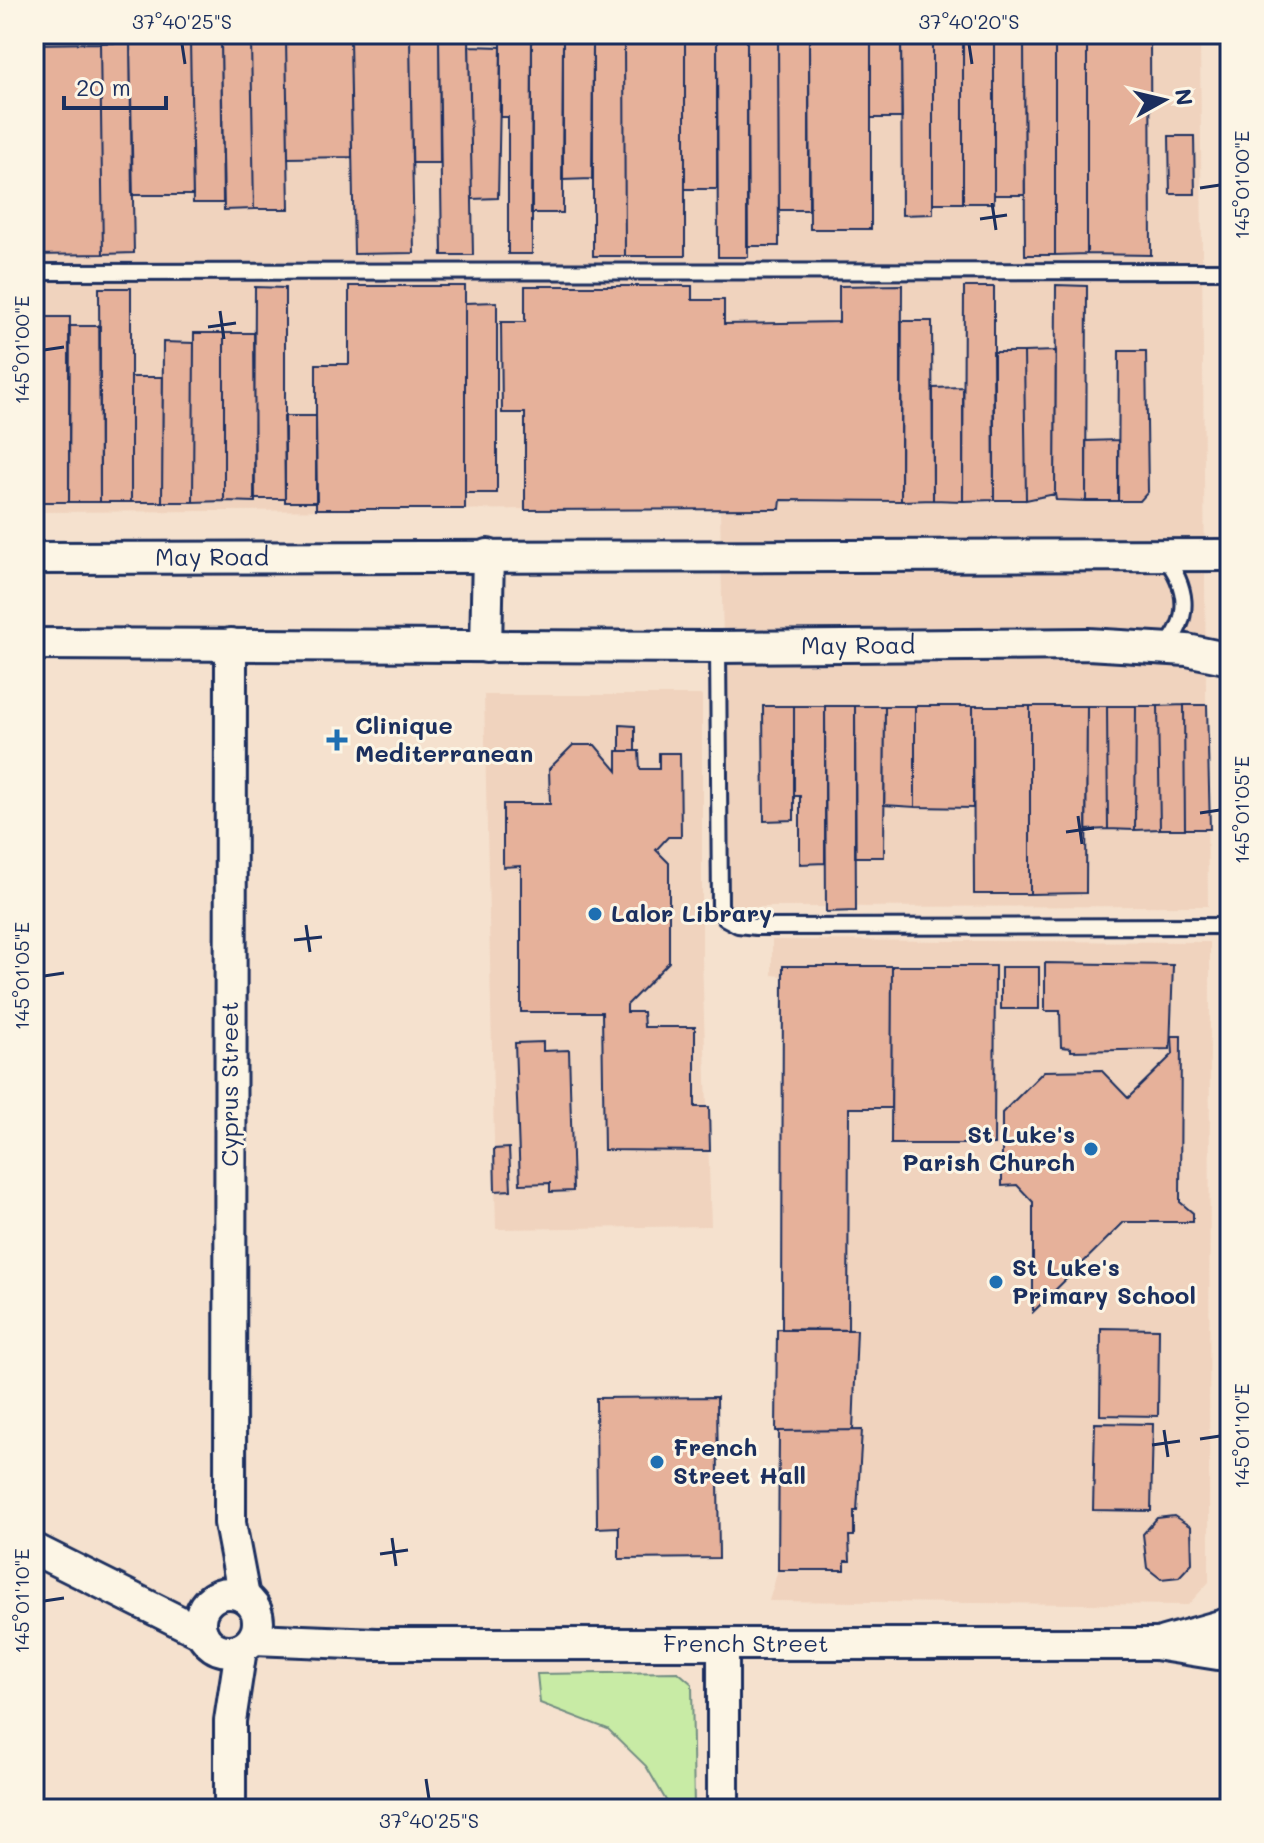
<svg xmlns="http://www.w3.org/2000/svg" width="1264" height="1843" viewBox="0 0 1264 1843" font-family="Mali,sans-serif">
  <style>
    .built { fill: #f0d3be }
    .green { fill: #c8eba5; stroke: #728d82; stroke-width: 2 }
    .building { fill: #e6b19a; stroke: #1b2f5e; stroke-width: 2 }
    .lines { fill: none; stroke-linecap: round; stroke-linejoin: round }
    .lane-casing { stroke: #1b2f5e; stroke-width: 20 }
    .street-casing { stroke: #1b2f5e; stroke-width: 36 }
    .lane { stroke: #fcf5e5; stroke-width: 14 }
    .street { stroke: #fcf5e5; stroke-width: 30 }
    .ticks { fill: none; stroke: #1b2f5e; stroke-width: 3 }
    .poi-dot { fill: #1f6fb2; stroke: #fcf5e5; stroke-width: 3 }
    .labels { text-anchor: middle; stroke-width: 6; stroke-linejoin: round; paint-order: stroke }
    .street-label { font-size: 24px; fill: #1b2f5e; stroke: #fcf5e5 }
    .poi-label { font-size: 24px; font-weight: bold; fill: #1b2f5e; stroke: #fcf5e5; text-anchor: start }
    .neatline { fill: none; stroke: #1b2f5e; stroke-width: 3 }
    .ticks-label { font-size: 20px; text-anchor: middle; fill: #1b2f5e }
  </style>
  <rect width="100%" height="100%" fill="#f5e1ce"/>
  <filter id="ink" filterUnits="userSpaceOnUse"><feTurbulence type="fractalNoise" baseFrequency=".0125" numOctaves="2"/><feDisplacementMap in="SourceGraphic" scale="16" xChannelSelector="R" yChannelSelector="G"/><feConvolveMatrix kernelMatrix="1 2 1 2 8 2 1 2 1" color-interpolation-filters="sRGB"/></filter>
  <g filter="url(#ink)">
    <path class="built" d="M34,34L1200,36L1208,906L729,907L720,508L34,512Z
      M484,695H702V958L711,1226L496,1229Z
      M772,940L1210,942L1209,1582L1188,1605L769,1601L778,1570L777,1329H782L783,976L772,975Z"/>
    <path class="green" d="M678,1672L692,1684L694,1809H671L646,1766L608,1729L540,1703L537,1674Z"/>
    <path class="building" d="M469,37L473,255H442L439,38Z
      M410,38L414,253L354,254L350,39Z
      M410,38H439L440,163H412Z
      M350,39L352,157L288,158L286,40Z
      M532,39V254H508V117H501V40Z
      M532,39L563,40V213H531Z
      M593,39L592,179L562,180L563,40Z
      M593,39L624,40L625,256H593Z
      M778,39L779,246H747V40Z
      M778,39L809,40V210H779Z
      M1087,39V254L1055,255V40Z
      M1087,39H1150L1151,255L1087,254Z
      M286,40L289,209H254L251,41Z
      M624,40H685V256H625Z
      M685,40H717V189H685Z
      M717,40H747L748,257H718Z
      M809,40H871V229H810Z
      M871,40H901L902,118H871Z
      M901,40H933V214L902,215Z
      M933,40H963V203H933Z
      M963,40H994V203H963Z
      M994,40H1024L1025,195H994Z
      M1024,40H1055V255H1025Z
      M190,41L193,195H132L130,42Z
      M190,41H221L223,203H193Z
      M221,41H251L254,209L224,210Z
      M130,42L134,253L103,254L100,43Z
      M100,43L103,254L34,255V44Z
      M469,46L501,47L498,198L472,199Z
      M1169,136H1194L1195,194H1170Z
      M902,285L901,501L781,500L780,509L525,510V413H502L501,322H525V286H692V300H724V324L839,322V286Z
      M1056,285L1087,286L1086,501L1056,500L1055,494Z
      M349,286H465V509H316V364H349Z
      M255,287L285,288V499H254Z
      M964,287H994V500L963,501Z
      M99,288H131V502H100Z
      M497,302V493H465V303Z
      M34,317H70L69,502H34Z
      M901,321H932L933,500L901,501Z
      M69,326H100V502H69Z
      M194,333H224V501L193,502Z
      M224,333H254L255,502L224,501Z
      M163,342L194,343L193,502H162Z
      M1056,351L1055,494L1026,500L1024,352Z
      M1119,351H1146L1148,492L1140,501H1118Z
      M993,352H1024L1026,500H994Z
      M131,377H163L162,502H131Z
      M963,387V501L933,500V388Z
      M284,416H316L317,502H285Z
      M1118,440V501H1086V441Z
      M1184,705L1185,829H1160L1158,706Z
      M1184,705H1207L1210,829H1185Z
      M763,706H794V820L764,821Z
      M794,706H825V863L800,864V796H794Z
      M825,706H855L856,911L826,912Z
      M855,706H885L884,857H855Z
      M885,706H915V807L884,805Z
      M915,706H973V808L915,807Z
      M973,706H1030V894H974Z
      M1030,706H1087L1086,893L1030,894Z
      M1087,706H1107L1108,829L1086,830Z
      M1107,706H1136L1135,830L1108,829Z
      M1136,706H1158L1160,829L1135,830Z
      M620,725L635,726V751H620Z
      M573,745H595L617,771V751H639L640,769H659V753H680L681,837H668L656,850L669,863V962L627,1005V1012H643L644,1027H695V1107H709L710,1151L604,1150L602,1012H521V866L503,867V804H550L549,769Z
      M1045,963L1173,965L1170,1049L1071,1051V1048L1061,1047L1060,1011H1045Z
      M783,966H892L891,1108H849L848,1330H782Z
      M892,966H995L994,1144H891Z
      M1001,967H1039V1009H1001Z
      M1172,1036H1181L1180,1202L1193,1213V1222H1124L1033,1312V1202L1017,1185L1002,1186V1113L1044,1071L1101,1070L1128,1098L1173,1054Z
      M543,1042V1051L569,1050L573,1191L550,1192V1183L520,1184L515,1043Z
      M509,1148L511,1190L495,1191L494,1149Z
      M1101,1328L1159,1329L1158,1416L1100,1415Z
      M777,1329L857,1330L853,1430L776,1431Z
      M717,1397L719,1558L619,1559V1527L597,1528L596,1398Z
      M1095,1423L1153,1424L1151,1511L1093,1510Z
      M862,1430L857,1511H854V1536H849L850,1561H845V1570H778L779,1431Z
      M1174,1516L1191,1527L1192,1563L1179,1577L1161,1579L1147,1568L1143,1534L1157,1518Z"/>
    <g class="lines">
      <g class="lane-casing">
        <path id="lane" d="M34,272L1230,271
          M1163,555C1187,585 1193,617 1165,647
          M718,647L720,905L725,918L738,925L756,927L1230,926"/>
      </g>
      <g class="street-casing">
        <g id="street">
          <path id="s1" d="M34,558L1230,555"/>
          <path id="s2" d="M34,644L718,647L1088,644L1187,650L1230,659"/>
          <path d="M231,644L230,1523L244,1597"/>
          <path d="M486,647L488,555"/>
          <path d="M34,1549L202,1633"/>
          <circle cx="229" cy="1622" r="29"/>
          <path id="s3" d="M254,1639L376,1644H1155L1218,1654"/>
          <path d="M1164,1642L1224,1625"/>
          <path d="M230,1809V1721L241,1649"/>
          <path d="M723,1809V1644"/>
        </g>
      </g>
      <use href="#lane" class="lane"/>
      <use href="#street" class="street"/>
    </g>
  </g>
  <path class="ticks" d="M182,44L185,64M969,44L972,64M1200,188L1220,185M992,203L996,230M980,219L1007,215M220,311L224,339M208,327L236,323M44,350L64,347M1200,813L1220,810M1078,816L1082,844M1066,832L1094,828M306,925L310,952M294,940L322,937M44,976L64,973M1164,1430L1168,1457M1200,1439L1220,1436M1152,1445L1180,1441M392,1538L396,1566M380,1554L408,1550M44,1601L64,1598M426,1779L429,1799"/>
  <g class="poi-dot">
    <path d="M333 728h8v8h8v8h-8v8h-8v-8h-8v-8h8z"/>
    <circle cx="595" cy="914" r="8"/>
    <circle cx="1091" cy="1149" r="8"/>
    <circle cx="996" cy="1282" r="8"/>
    <circle cx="657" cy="1462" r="8"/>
  </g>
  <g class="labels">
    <g class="street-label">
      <text dy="8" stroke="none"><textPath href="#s1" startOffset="178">May Road</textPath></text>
      <text dy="8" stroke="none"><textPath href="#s2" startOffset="824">May Road</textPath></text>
      <text transform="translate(230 1084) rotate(-90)" y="8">Cyprus Street</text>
      <text dy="8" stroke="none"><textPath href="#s3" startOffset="492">French Street</textPath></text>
    </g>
    <g class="poi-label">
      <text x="355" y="734">Clinique<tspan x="355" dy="28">Mediterranean</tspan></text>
      <text x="611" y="922">Lalor Library</text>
      <text x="1075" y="1143" text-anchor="end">St Luke's<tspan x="1075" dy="28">Parish Church</tspan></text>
      <text x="1012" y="1276">St Luke's<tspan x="1012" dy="28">Primary School</tspan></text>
      <text x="673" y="1456">French<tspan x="673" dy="28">Street Hall</tspan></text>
    </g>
  </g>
  <rect width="1264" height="1843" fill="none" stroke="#fcf5e5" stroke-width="88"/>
  <g transform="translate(1164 100) rotate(82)" stroke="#fcf5e5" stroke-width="6" paint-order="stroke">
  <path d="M0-6L14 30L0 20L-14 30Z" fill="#1b2f5e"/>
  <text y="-12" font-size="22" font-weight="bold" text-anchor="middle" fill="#1b2f5e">N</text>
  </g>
  <path d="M64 96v12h102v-12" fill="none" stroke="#1b2f5e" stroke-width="4"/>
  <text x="76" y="96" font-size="24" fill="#1b2f5e" stroke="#fcf5e5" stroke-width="6" paint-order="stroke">20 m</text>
  <rect x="44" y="44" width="1176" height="1755" class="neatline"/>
  <g class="ticks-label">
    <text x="182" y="29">37°40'25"S</text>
    <text x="969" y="29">37°40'20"S</text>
    <text transform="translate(1242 185) rotate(-90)" y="7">145°01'00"E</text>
    <text transform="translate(22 350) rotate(-90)" y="7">145°01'00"E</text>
    <text transform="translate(1242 810) rotate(-90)" y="7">145°01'05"E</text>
    <text transform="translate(22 976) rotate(-90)" y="7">145°01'05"E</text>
    <text transform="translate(1242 1436) rotate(-90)" y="7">145°01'10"E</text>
    <text transform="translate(22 1601) rotate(-90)" y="7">145°01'10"E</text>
    <text x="429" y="1828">37°40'25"S</text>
  </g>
</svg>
